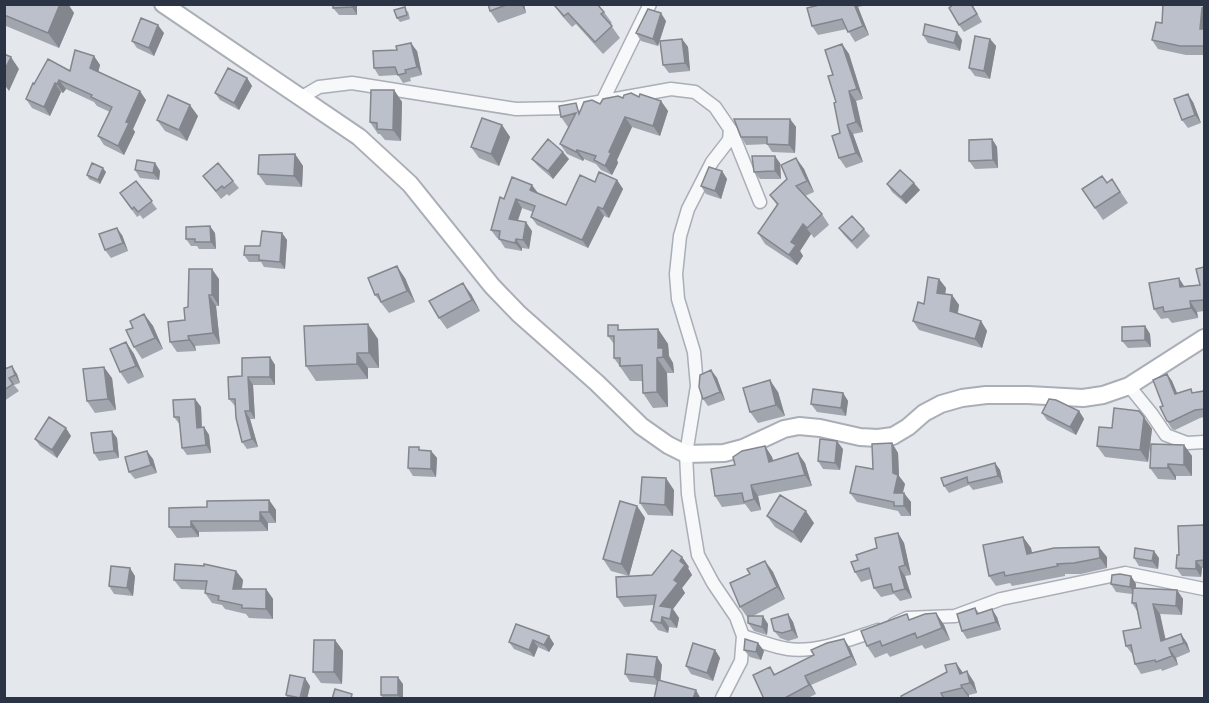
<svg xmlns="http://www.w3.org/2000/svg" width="1209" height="703" viewBox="0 0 1209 703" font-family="'Source Sans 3',sans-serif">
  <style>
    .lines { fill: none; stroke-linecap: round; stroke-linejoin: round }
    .street-casing { stroke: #a9aeb7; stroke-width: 15 }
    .secondary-casing { stroke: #a9aeb7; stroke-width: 20 }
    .street { stroke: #f7f8fa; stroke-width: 12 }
    .secondary { stroke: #fff; stroke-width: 16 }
    .wall { fill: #a1a5ae }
    .shaded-wall { fill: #83868d }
    .building { fill: #bbc0ca; stroke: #83868d; stroke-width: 1.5 }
  </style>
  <rect width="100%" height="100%" fill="#e4e7ec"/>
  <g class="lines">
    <g class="street-casing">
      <path id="street" d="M302,97L319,87L352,83L516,109L565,108L671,89L695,92L715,107L730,129L729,140L712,162L688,209L680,236L676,274L678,299L694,352L697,386L686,454L688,494L698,555L713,583L736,617L743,636L741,661L722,698
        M603,100L650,4
        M731,130L760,202
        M1129,386L1151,413L1166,435L1187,443L1204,442
        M894,624L907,618L955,616L1001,599L1125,573L1204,589
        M743,636C757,640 773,647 788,649C817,653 851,639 878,630"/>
    </g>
    <g class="secondary-casing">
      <path id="secondary" d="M163,4L359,137L410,184L492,286L519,314L597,383L641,426L668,445L686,454L724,453L743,448L784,429L799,426L820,428L860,437L878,438L893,436L908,427L924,413L941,404L962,398L986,395H1028L1083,398L1103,395L1129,386L1204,338"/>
    </g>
    <use href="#street" class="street"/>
    <use href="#secondary" class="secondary"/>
  </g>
  <path class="wall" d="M4,4H68L74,13L59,48L6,26L4,24Z
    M357,4V15H339L333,8Z
    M488,4H524L526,13L498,23L490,11Z
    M823,4H868V5L858,7L869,35L855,42L847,29L818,35L812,26Z
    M972,4L982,22L964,32L959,25Z
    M1204,4V55H1186L1158,49L1152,40Z
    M554,5L604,12L612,23L610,24L620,38L603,54L576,24L572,27L562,16Z
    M408,11L410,19L400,22L397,18Z
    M666,21L658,46L641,41L636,33Z
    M164,33L154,56L137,48L132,41Z
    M923,35L962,40L960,51L928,43Z
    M682,39L688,47L690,71L669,73L663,65Z
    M990,39L996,46L990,79L975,76L969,68Z
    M842,44L849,54L863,99L856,101L863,132L853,134L863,162L846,168L839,158L840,133L833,75Z
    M397,50L417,51L422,75L410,78L411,81L403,83L398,75L379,76L374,68Z
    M94,56L100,65L98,72L146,100L133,129L135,132L124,155L104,145L98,136L110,112L97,106L94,102L66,89L63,93L61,92L50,116L32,108L26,99Z
    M247,78L252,86L239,110L220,100L215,93Z
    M394,90L402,102L401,141L385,140L380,134H378L370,122Z
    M639,97L661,101L668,111L660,136L632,127L617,160L618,163L612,175L601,170L596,164L584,159L583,161L567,154L560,144L569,126L568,127L561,117L581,110L623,98Z
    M1193,102L1201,123L1188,128L1182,120Z
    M198,116L187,141L165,131L157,120Z
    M790,119L796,127L795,153L772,152L767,144L746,145L741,137Z
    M502,125L510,137L499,166L479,158L471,147Z
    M992,139L997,147L998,168L975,169L969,161Z
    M295,154L303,166L302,187L266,185L258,174Z
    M796,158L804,169L814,192L805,196L822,214L829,225L814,238L811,234L800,251L803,256L797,265L765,244L758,233L777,205L770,195L787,179Z
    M532,159H569L553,179L538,166Z
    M155,163L160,171L159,180L140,178L135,170Z
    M780,163L781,179H760L754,172Z
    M722,171L727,179L721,199L706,194L701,186Z
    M106,172L100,184L89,179L87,175Z
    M203,176L233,181L239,188L229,196L227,194L221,199Z
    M1112,179L1128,203L1103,220L1082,189L1107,182Z
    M617,180L623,189L609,218L604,216L588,248L537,225L531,217L533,212L522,208L518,221L532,231L529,249L522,248V251L505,248L499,239L497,238L491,230L504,199L538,194L566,205L595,182Z
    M136,181L157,209L143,219L140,215L137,217L120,193Z
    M887,184L920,190L906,204L892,192Z
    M839,228L864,229L870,236L857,249L844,235Z
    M215,233L216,249H199L197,246H191L186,239Z
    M282,233L287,240L285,269L264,267L261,262H249L244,255Z
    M122,235L128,251L111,258L105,250Z
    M1204,267V311L1197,312L1198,318L1172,323L1168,318L1161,319L1154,309L1185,286L1200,285Z
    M405,278L415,302L389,313L375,295Z
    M219,279V306H216L220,344L195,346L196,351L177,352L170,342L185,320L188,307Z
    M939,279L946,288L945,294L952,295L959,305L958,314L981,321L987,331L982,348L919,330L913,321Z
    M471,294L480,311L447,329L439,318Z
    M144,314L153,326L163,349L142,359L134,347L133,328Z
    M1145,326L1150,334L1151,347L1128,348L1122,341Z
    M658,329L668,344L669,356L673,363L674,373H667L668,407L653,408L643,393V381H630L614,358V344L608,336L622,330Z
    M378,339L379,368H368V379L316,381L306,366Z
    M126,342L134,354L144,377L128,384L120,372Z
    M270,357L275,365V385H253L255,419H250L258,447L247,449L242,442L235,406L229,399L242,376Z
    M4,364L7,368L17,374L20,383L14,385L19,391L4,401Z
    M711,370L717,378L725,400L708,406L703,399Z
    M1167,374L1172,381L1177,394L1204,391V417L1200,418L1175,430L1172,429L1167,421L1163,406Z
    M112,378L116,410L95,413L87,401Z
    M778,392L785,416L758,423L750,412Z
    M843,393L848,401L846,416L817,412L811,404Z
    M195,399L201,407L202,427H204L209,435L211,453L187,455L182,448L180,425L174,417Z
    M1079,411L1084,419L1076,435L1047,420L1042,413Z
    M1139,411L1152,429L1148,462L1105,457L1097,446L1112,428Z
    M71,436L57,458L40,446L35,439Z
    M117,438L119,458L99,461L94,453Z
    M892,443L898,453L899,476L905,484L903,493L911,502V516H901L898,511L857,502L850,493L873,469Z
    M1184,445L1192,456V476H1176V480L1158,479L1150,468Z
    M765,446L772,457L773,461L805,463L812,486L758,496L761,510L751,512L745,504L722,507L715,496L735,465Z
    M843,449L840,470L823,469L818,461Z
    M421,450L431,451L437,458L436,477L413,476L408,468Z
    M153,459L157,473L135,479L129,472Z
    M995,463L1000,470L1003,483L973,490L969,485L949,493L944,486Z
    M674,490L673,516L648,515L640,503Z
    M269,500L276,510V523H268V531L199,532V537L177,538L169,527L207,507Z
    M637,506L645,518L629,576L611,571L603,559Z
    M767,516L814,523L801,543L775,527Z
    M1204,526V568H1202L1201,577L1182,576L1176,568L1179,555Z
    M898,533L904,543L911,575L905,576L912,598L900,601L894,594L881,597L874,588L871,579L861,582L855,572L858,560L877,548Z
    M1023,537L1031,548L1032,553L1107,557V568L1081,574H1065V576L1012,586L1010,583L996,586L989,576Z
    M682,557L689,567L688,568L692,575L682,588L685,593L673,609L679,618L677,628L669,627L668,633L658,630L651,621L654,605L624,607L617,597Z
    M1134,558H1159L1158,569L1139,566Z
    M765,561L773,572L785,599L753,616L768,624L767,635L754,631L748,623V618L740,607L750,574Z
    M236,571L243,580L242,589H266L273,599V619L249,618L246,614L225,609L222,605L212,603L205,593V590L181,589L174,580Z
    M135,576L133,596L114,594L109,586Z
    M1131,576L1136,584V588L1177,590L1183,599L1182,615L1160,614L1165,640L1181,634L1187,643L1190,652L1176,658L1178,665L1162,671L1161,669L1141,674L1135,664L1133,655L1126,646L1141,628L1137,611L1132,603V594L1116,592L1111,584Z
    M975,608L979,613L997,617L1001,630L967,639L962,631Z
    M936,613L944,625L950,640L925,649L922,645L890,657L887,653L875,658L867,646L911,619Z
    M788,614L793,622L798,638L788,641L780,638L774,631Z
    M549,636L554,644L549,652L538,647L534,657L514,649L509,642Z
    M335,640L343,651L342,684L321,683L313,672Z
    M758,643L764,651L761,660L750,657L744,650Z
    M850,648L857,665L811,685L816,694L806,699H764L770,667L775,674Z
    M715,650L720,658L713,681L691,674L686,666Z
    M657,657L662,665L660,681L657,685L630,682L625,674Z
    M956,663L963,673L974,682L977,693L969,695V698L902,699L947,672Z
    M403,684V699H383L381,695Z
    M310,686L307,699H288L286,695Z"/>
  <path class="shaded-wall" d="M60,4H68L74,13L59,48L48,33Z
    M352,4H357V15L352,7Z
    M521,4H524L526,13Z
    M854,4H856L858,7L869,35L863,26Z
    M1202,8L1204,12V36L1200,29Z
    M661,13L666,21L658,46L653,39Z
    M158,25L164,33L154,56L149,48Z
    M957,32L962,40L960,51L954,43Z
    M682,39L688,47L690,71L685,63Z
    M990,39L996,46L990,79L984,71Z
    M411,43L417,51L422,75L417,67Z
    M842,44L849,54L863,99L857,89Z
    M94,56L100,65L97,77L90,68Z
    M11,57L19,69L9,91L4,84V71Z
    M247,78L252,86L239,110L234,103Z
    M59,80L66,89L63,93L57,84Z
    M55,83L61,92L50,116L44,107Z
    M394,90L402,102L401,141L393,130Z
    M140,91L146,100L133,129L135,132L124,155L118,146L126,122Z
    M849,91L856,101L863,132L856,122Z
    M1188,94L1193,102L1201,123L1195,115Z
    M661,101L668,111L660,136L653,126Z
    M190,105L198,116L187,141L179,130Z
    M625,117L632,127L617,160L618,163L612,175L605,166L609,152Z
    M790,119L796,127L795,153L789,145Z
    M502,125L510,137L499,166L491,154Z
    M847,125L853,134L863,162L856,153Z
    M992,139L997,147L998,168L993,160Z
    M577,150L584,159L583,161L576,152Z
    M563,152L569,159L553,179L548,171Z
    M295,154L303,166L302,187L294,176Z
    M775,156L780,163L781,179L775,171Z
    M796,158L804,169L814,192L807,181Z
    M155,163L160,171L159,180L153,173Z
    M103,168L106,172L100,184L98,180Z
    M722,171L727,179L721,199L715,191Z
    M617,180L623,189L609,218L603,209Z
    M914,183L920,190L906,204L901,197Z
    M532,185L538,193L530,190Z
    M516,199L522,208L515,228L509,219Z
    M598,207L604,216L588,248L582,240Z
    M526,222L532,231L529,249L523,240Z
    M803,224L811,234L800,251L803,256L797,265L789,255L791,242Z
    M210,226L215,233L216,249L211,242Z
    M117,228L122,235L128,251L123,243Z
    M282,233L287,240L285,269L280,262Z
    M516,239L522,248V251L515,243Z
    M397,266L405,278L415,302L407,291Z
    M212,269L219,279V306L212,295Z
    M1179,278L1186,289L1180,287Z
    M939,279L946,288L944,302L937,293Z
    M463,283L471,294L480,311L472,300Z
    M209,295L216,306L220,344L213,333Z
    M952,295L959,305L956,320L950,311Z
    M1190,301L1197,312L1198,318L1191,308Z
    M144,314L153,326L163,349L155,338Z
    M981,321L987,331L982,348L975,339Z
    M368,324L378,339L379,368L369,353Z
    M1145,326L1150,334L1151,347L1145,340Z
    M658,329L668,344L669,356L673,363L674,373L663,357L658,348Z
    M188,336L195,346L196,351L189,340Z
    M126,342L134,354L144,377L136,366Z
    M357,353L368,368V379L357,364Z
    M270,357L275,365V385L270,377Z
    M657,358L667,373L668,407L657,392Z
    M12,366L17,374L20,383L15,375Z
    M104,367L112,378L116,410L108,399Z
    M711,370L717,378L725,400L720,392Z
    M1167,374L1172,381L1181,402L1175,394Z
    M248,377L253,385L255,419L250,411Z
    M770,380L778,392L785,416L776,405Z
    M843,393L848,401L846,416L841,408Z
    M195,399L201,407L202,436L197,428Z
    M245,411L250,419L258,447L252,439Z
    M1079,411L1084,419L1076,435L1070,427Z
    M1144,417L1152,429L1148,462L1140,450Z
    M204,427L209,435L211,453L206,445Z
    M66,428L71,436L57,458L52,450Z
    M112,431L117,438L119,458L114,451Z
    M837,441L843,449L840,470L835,463Z
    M892,443L898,453L899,476L905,484L900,502L894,493Z
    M1184,445L1192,456V476L1184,465Z
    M765,446L772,457L777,473L769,462Z
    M147,451L153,459L157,473L151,465Z
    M431,451L437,458L436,477L431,469Z
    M798,453L805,463L812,486L805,475Z
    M995,463L1000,470L1003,483L998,476Z
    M1168,464L1176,476V480L1168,468Z
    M666,478L674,490L673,516L665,505Z
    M751,485L758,496L761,510L754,499Z
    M904,493L911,502V516L904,506Z
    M269,500L276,510V523L269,512Z
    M637,506L645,518L629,576L621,564Z
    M806,511L814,523L801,543L793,532Z
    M260,512L268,523V531L260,521Z
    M191,521L199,532V537L191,527Z
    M898,533L904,543L911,575L905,565Z
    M1023,537L1031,548L1034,564L1027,554Z
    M1099,547L1107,557V568L1100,558Z
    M1154,551L1159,558L1158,569L1152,561Z
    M682,557L689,567L688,568L692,575L682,588L685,593L673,609L679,618L677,628L660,606L674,580L680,561Z
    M765,561L773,572L785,599L777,587Z
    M1196,561L1202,568L1201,577L1196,569Z
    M899,567L905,576L912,598L905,589Z
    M130,568L135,576L133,596L127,588Z
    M236,571L243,580L240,598L233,589Z
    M1131,576L1136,584L1135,595L1130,587Z
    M266,589L273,599V619L266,609Z
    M1177,590L1183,599L1182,615L1176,606Z
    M1153,604L1160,614L1168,650L1161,641Z
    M992,609L997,617L1001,630L996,622Z
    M936,613L944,625L950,640L942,628Z
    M788,614L793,622L798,638L792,630Z
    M763,616L768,624L767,635L762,627Z
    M662,617L669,627L668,633L661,623Z
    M1181,634L1187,643L1190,652L1184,643Z
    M549,636L554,644L549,652L544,645Z
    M844,639L850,648L857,665L851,656Z
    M335,640L343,651L342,684L334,672Z
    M533,640L538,647L534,657L529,650Z
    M758,643L764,651L761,660L756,652Z
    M1169,648L1176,658L1178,665L1172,656Z
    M715,650L720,658L713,681L707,673Z
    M657,657L662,665L660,685L654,677Z
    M956,663L963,673L967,684L960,674Z
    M967,671L974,682L977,693L970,683Z
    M805,676L811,685L816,694L809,685Z
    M398,677L403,684V699H401L398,695Z
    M305,678L310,686L307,699H301Z
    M961,685L969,695V698L962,688Z
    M696,690L701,699H693Z"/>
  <path class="building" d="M4,4H60L48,33L4,15Z
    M333,4H352V7L333,8Z
    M488,4H509L490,11Z
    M597,4L604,12L601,14L612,26L595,42L568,13L564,16L554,5Z
    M823,4H854L863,26L848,32L842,19L812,26L807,8Z
    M954,4H971L977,14L959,25L949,8Z
    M1163,4H1204V7L1202,8L1200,29H1204V46H1180L1152,40L1156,22L1162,23Z
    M405,7L407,15L397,18L394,10Z
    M648,9L661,13L653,39L636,33Z
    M141,18L158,25L149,48L132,41Z
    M925,24L957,32L954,43L923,35Z
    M975,36L990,39L984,71L969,68Z
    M682,39L685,63L663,65L660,41Z
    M411,43L417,67L405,70L406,73L398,75L395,67L374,68L373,51L397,50L396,46Z
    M842,44L857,89L849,91L856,122L847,125L856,153L839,158L832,136L840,133L834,103L836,102L828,76L833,75L825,50Z
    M75,50L94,56L90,68L140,91L126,122L129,123L118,146L98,136L112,107L91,97L92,95L59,80L57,84L55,83L44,107L26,99L33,83L34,84L48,59L70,71Z
    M4,54L11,57L4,71Z
    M228,68L247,78L234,103L215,93Z
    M371,90H394L393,130L377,129V123L370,122Z
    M631,93L639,97L640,94L661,101L653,126L625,117L609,152L611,153L605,166L594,160L596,156L577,150L576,152L560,144L576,113L561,117L559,106L576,103L579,114L584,102L592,100L600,104L603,99L618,96L623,98L624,95Z
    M1188,94L1195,115L1182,120L1174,99Z
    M168,95L190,105L179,130L157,120Z
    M482,118L502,125L491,154L471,147Z
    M734,119H790L789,145L767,144V137H741Z
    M548,139L563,152L548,171L532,159Z
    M992,139L993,160L969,161V140Z
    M295,154L294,176L258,174L259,155Z
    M752,156H775V171L754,172Z
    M796,158L807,181L796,186L822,214L807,228L803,224L791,242L796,245L789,255L758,233L778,204L770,195L787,179L781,165Z
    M137,160L155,163L153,173L135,170Z
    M92,163L103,168L98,180L87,175Z
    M218,163L233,181L224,188L222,186L216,191L203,176Z
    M709,167L722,171L715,191L701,186Z
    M900,170L914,183L901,197L887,184Z
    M599,172L617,180L603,209L598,207L582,240L531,217L535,206L516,199L509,219L526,222L523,240L516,239L515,243L499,239L500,231L491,230L500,197L504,199L512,177L532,185L530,190L566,205L580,175L595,182Z
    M1102,176L1107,183L1112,179L1120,192L1095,208L1082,189Z
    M136,181L152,201L138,212L134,207L132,209L120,193Z
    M852,216L864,229L852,241L839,228Z
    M210,226L211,242H195V239H186V227Z
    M117,228L123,243L105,250L99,234Z
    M262,231L282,233L280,262L259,260V255H244L245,246H260Z
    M397,266L407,291L381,302L378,294L375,295L368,278Z
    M1204,267V303V300L1190,301L1191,308L1164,312L1163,307L1154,309L1149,283L1179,278L1180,287L1200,285L1196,269Z
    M189,269H212V295H209L213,333L188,336L189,340L170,342L168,322L185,320L184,308L188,307Z
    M928,277L939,279L937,293L952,295L950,311L981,321L975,339L913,321L918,302L924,304Z
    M463,283L472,300L439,318L429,301Z
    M144,314L155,338L134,347L126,330L133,328L130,321Z
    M368,324L369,353H357V364L306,366L304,326Z
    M608,325H618V330L658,329V348H663V357L657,358V392L643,393L642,365L620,366V358H614V336H608Z
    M1145,326V340L1122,341V327Z
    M126,342L136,366L120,372L110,349Z
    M270,357V377H248L250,411H245L252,439L242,442L236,418L235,399H229L228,377L242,376V358Z
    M12,366L15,375L9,378L13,384L4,390V367L5,369Z
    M104,367L108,399L87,401L83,369Z
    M711,370L720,392L703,399L699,387L700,375Z
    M1167,374L1175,394L1191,389L1192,393L1204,391V409L1195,410L1170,422L1167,421L1160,407L1163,406L1153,380Z
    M770,380L776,405L750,412L743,388Z
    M813,389L843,393L841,408L811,404Z
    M195,399L197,428L204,427L206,445L182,448L179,417H174L173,400Z
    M1049,399L1056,400L1079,411L1070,427L1042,413Z
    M1114,408L1139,411L1144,417L1140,450L1097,446L1099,427L1112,428Z
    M49,417L66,428L52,450L35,439Z
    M112,431L114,451L94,453L91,433Z
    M820,439L837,441L835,463L818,461Z
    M892,443L893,473L898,475L894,493H904V506H894V502L850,493L856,466L873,469L872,444Z
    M1151,444L1184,445V465L1168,464V468H1150Z
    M765,446L769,462L798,453L805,475L751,485L754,499L744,502L742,493L715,496L711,469L735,465L733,457L742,451Z
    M409,447H419V450L431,451V469L408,468Z
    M147,451L151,465L129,472L125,457Z
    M995,463L998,476L968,483L967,477L944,486L941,478Z
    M642,477L666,478L665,505L640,503Z
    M780,495L806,511L793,532L767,516Z
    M269,500V512H260V521H191V527H169V508L207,507V501Z
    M620,501L637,506L621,564L603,559Z
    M1204,525V560L1196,561V569L1176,568L1177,555H1179L1178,526Z
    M898,533L905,565L899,567L905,589L893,592L891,584L874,588L869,568L855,572L851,562L858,560L856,555L877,548L875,538Z
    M1023,537L1027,554L1054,548L1099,547L1100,558L1074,563L1057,564L1058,566L1005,576L1004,572L989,576L983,545Z
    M1135,548L1154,551L1152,561L1134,558Z
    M672,550L682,557L680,561L685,565L674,580L678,583L660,606L672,608L670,619L662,617L661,623L651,621L656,595L617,597L616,577L652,575Z
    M765,561L777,587L740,607L730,583L750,574L747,569Z
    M175,564L204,566V564L236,571L233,589H266V609L242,608V605L218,600L219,596L205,593L207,581L174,580Z
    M111,566L130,568L127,588L109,586Z
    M1120,574L1131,576L1130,587L1111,584L1112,575Z
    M1133,588L1177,590L1176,606L1153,604L1161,641L1181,634L1184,643L1169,648L1172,656L1156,662L1155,660L1135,664L1131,645L1126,646L1123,631L1141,628L1136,603H1132Z
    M975,608L977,614L992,609L996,622L962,631L957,614Z
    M936,613L942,628L917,638L915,633L882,646L880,641L867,646L861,631L904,615L907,614L909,620L925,614Z
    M788,614L792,630L782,633L774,631L771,619Z
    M748,616H763L762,627L748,623Z
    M516,624L549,636L544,645L533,640L529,650L509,642Z
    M745,639L758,643L756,652L744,650Z
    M844,639L851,656L805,676L809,685L783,699H764L753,675L770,667L774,675L814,655L811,650L827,643Z
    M314,640H335L334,672H313Z
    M693,643L715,650L707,673L686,666Z
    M627,654L657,657L654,677L625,674Z
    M956,663L960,674L967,671L970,683L961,685L962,688L941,693L944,699H902L901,696L947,672L945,665Z
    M290,675L305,678L300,698L286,695Z
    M381,677H398V695H381Z
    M658,680L696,690L693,699H654Z
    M335,689L352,694L351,699H332Z"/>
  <rect width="1209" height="703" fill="none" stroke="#2b3445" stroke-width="12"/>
</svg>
